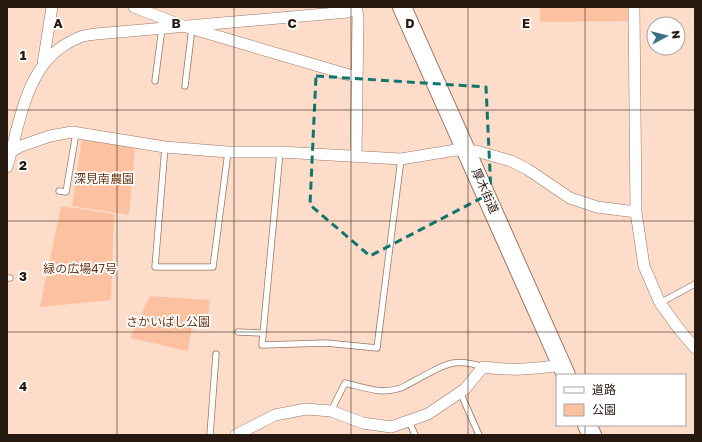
<svg xmlns="http://www.w3.org/2000/svg" width="702" height="442" viewBox="0 0 702 442" font-family="'Golos Text','Noto Sans JP',sans-serif">
  <style>
    .green { fill: #fcc1a1 }
    .lines { fill: none; stroke-linecap: round; stroke-linejoin: round }
    .service-casing { stroke: #9c7662; stroke-width: 7 }
    .minor-casing { stroke: #9c7662; stroke-width: 12 }
    .primary-casing { stroke: #9c7662; stroke-width: 20 }
    .service { stroke: #fff; stroke-width: 5.5 }
    .minor { stroke: #fff; stroke-width: 11 }
    .primary { stroke: #fff; stroke-width: 18 }
    .marked { fill: none; stroke: #0f766e; stroke-width: 3; stroke-dasharray: 8 5; stroke-linejoin: round }
    .grid { fill: none; stroke: #271810; stroke-width: 1; stroke-opacity: 0.55 }
    .labels { text-anchor: middle; stroke-width: 3.5; stroke-linejoin: round; paint-order: stroke }
    .park-label { font-size: 12px; fill: #693412; stroke: #fff }
    .street-label { font-size: 12px; fill: #271810; stroke: #fff }
    .grid-label { font-size: 13px; text-anchor: middle; font-weight: bold; fill: #271810; stroke: #fff; stroke-width: 3.5; stroke-linejoin: round; paint-order: stroke }
  </style>
  <rect width="100%" height="100%" fill="#fedcca"/>
  <path class="green" d="M540,7H629V21L540,22Z
    M82,139L135,148L129,215L72,206Z
    M61,206L114,214L111,300L40,307Z
    M150,296L210,300L207,327H192L188,351L130,338Z"/>
  <g class="lines">
    <g class="service-casing">
      <path id="service" d="M155,81L162,28
        M185,86L192,28
        M165,147L155,267H213L228,152
        M280,152L262,345L326,343L377,348L401,159
        M59,191L66,192L76,133
        M7,278H10
        M660,303L695,284
        M238,332L263,333
        M460,392L479,435
        M331,411L345,383C362,387 380,394 397,389C403,388 408,384 414,381C442,367 450,356 483,367
        M409,421L415,435
        M210,435L216,354"/>
    </g>
    <g class="minor-casing">
      <path id="minor" d="M134,7L183,26L356,77
        M634,7L636,212L644,266L660,303L679,329L695,348
        M43,64L52,7
        M7,154L21,146L50,136L72,132L165,147L228,152H280L401,159L456,150L476,151L511,161L527,169L570,198L597,207L636,212
        M356,157L358,16L356,8
        M7,167C21,120 26,59 78,38C83,35 90,35 96,34L348,12L356,7
        M236,435L275,415L306,409L331,411L363,423L391,427L428,414L465,389L483,367C512,371 534,369 562,365"/>
    </g>
    <g class="primary-casing">
      <path id="primary" d="M402,7L566,375
        M587,425L592,435"/>
    </g>
    <use href="#service" class="service"/>
    <use href="#minor" class="minor"/>
    <use href="#primary" class="primary"/>
  </g>
  <path class="marked" d="M316,76L486,87L491,193L370,256L310,205Z"/>
  <path class="grid" d="M117,7V435M234,7V435M351,7V435M468,7V435M585,7V375M7,110H695M7,221H695M7,332H695M585,425V435"/>
  <g class="labels">
    <g class="park-label">
      <text x="104" y="183">深見南農園</text>
      <text x="80" y="273">緑の広場47号</text>
      <text x="168" y="326">さかいばし公園</text>
    </g>
    <g class="street-label">
      <text transform="translate(485 191) rotate(66)" y="4">厚木街道</text>
    </g>
  </g>
  <g class="grid-label">
    <text x="58" y="28">A</text>
    <text x="176" y="28">B</text>
    <text x="292" y="28">C</text>
    <text x="410" y="28">D</text>
    <text x="526" y="28">E</text>
    <text x="23" y="60">1</text>
    <text x="23" y="170">2</text>
    <text x="23" y="281">3</text>
    <text x="23" y="391">4</text>
  </g>
  <rect width="702" height="442" fill="none" stroke="#271810" stroke-width="16"/>
  <rect x="556" y="374" width="130" height="52" fill="#ffffff" stroke="#a9a39f"/>
  <rect x="564" y="387" width="20" height="6" fill="#ffffff" stroke="#a9a39f"/>
  <text x="592" y="394" font-size="12" fill="#271810">道路</text>
  <rect x="564" y="404" width="20" height="12" fill="#fcc1a1" stroke="#a9a39f"/>
  <text x="592" y="414" font-size="12" fill="#271810">公園</text>
  <g transform="translate(666 36) rotate(83)"><circle r="19" fill="#ffffff" stroke="#a9a39f"/>
  <path d="M0-3L7 15L0 10L-7 15Z" fill="#38718a"/>
  <text y="-6" font-size="11" font-weight="bold" text-anchor="middle" fill="#271810">N</text>
  </g>
</svg>
